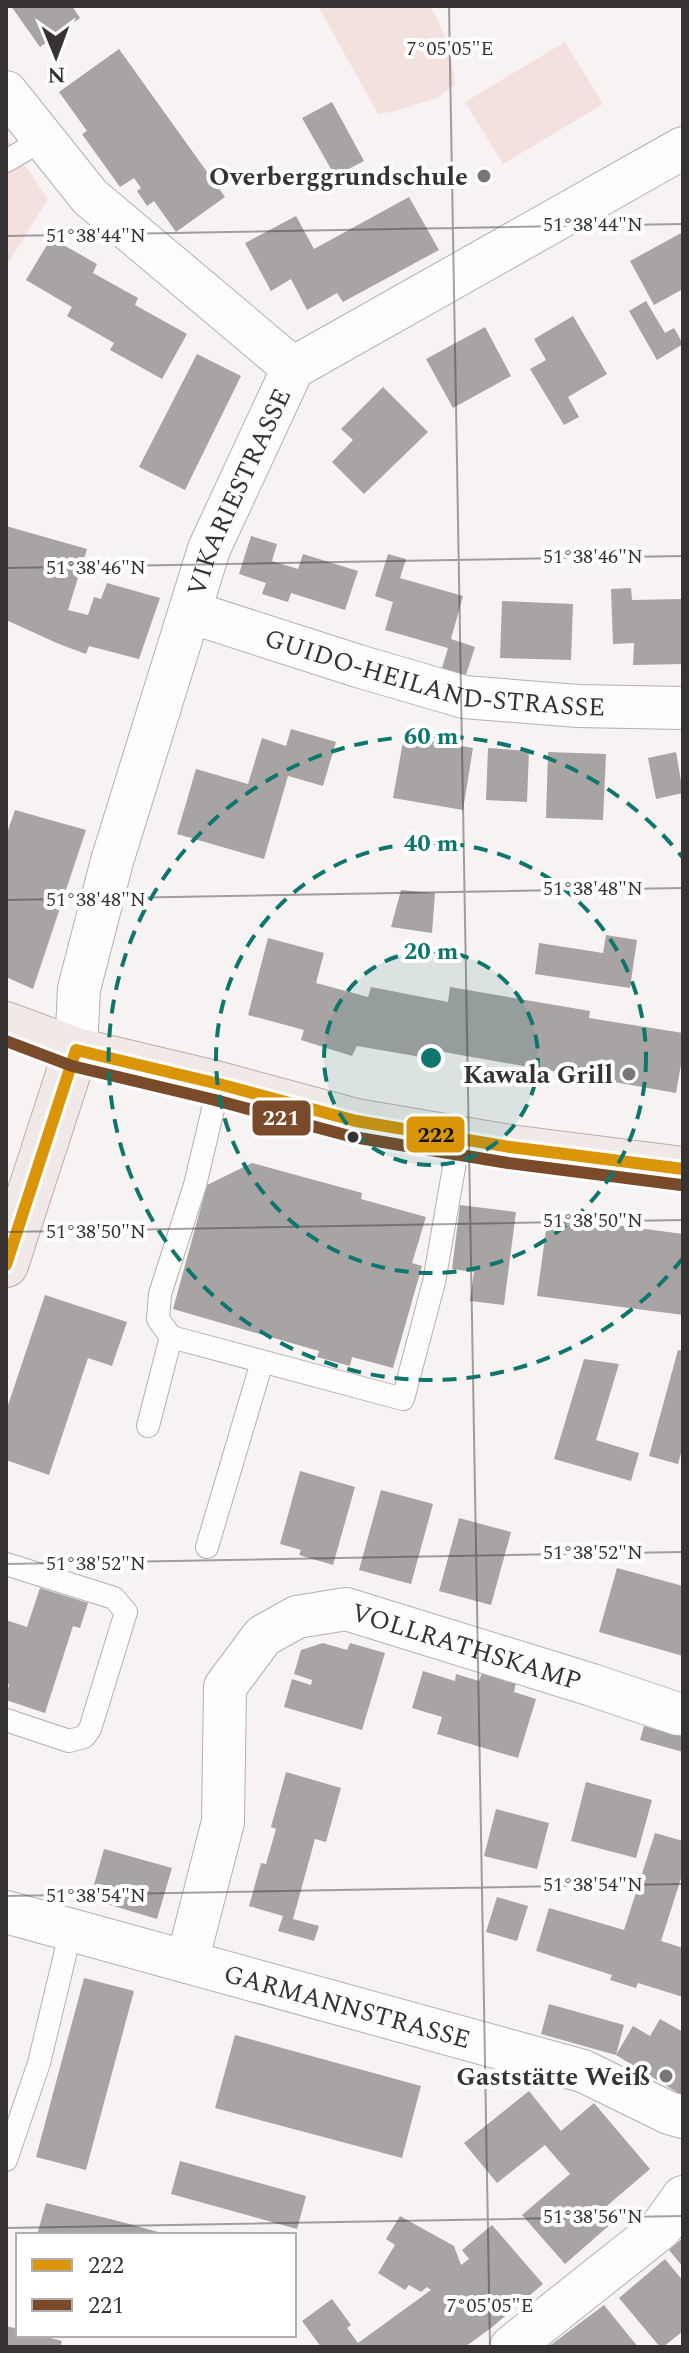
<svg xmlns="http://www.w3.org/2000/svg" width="689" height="2353" viewBox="0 0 689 2353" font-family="Spectral,serif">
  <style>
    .green { fill: #f4e0dc }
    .building { fill: #a8a4a4 }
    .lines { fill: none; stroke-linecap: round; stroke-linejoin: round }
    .lane-casing { stroke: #b4b0af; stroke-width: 24 }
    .street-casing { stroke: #b4b0af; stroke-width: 44 }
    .primary-casing { stroke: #bbaeac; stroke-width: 46 }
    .lane { stroke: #fefdfd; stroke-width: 22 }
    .street { stroke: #fefdfd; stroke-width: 42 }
    .primary { stroke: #f0e9e7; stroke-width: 44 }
    .bus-1-casing { stroke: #fff; stroke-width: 18 }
    .bus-2-casing { stroke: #fff; stroke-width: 18 }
    .bus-1 { stroke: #da9508; stroke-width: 12 }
    .bus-2 { stroke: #7a4b2a; stroke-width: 12 }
    .ticks { fill: none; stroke: #373332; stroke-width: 2; stroke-opacity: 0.45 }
    .ring { fill: none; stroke: #0f766e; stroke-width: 4; stroke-dasharray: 14 10 }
    .poi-dot { fill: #7b7676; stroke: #fff; stroke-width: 3 }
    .bus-dot { fill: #373332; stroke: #fff; stroke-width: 3 }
    .labels { text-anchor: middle; stroke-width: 8; stroke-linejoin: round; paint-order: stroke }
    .poi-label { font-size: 26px; font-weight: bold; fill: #373332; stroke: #fff; text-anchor: end }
    .street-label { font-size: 26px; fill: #373332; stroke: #fff }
    .ticks-label { font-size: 20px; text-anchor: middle; fill: #373332; stroke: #fff; stroke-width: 8; stroke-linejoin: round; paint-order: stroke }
    .centre { fill: #0f766e; stroke: #fff; stroke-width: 4 }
    .ring-label { font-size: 24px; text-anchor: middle; font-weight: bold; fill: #0f766e; stroke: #fff; stroke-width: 8; stroke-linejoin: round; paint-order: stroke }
    .line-badge { stroke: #fff; stroke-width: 3 }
    .badge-label { font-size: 22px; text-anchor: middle; font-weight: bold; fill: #fff }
    .pale-badge-label { font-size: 22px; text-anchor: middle; font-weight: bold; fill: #111 }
  </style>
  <rect width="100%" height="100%" fill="#f8f3f3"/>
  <path class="green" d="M318,6H430C444,29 452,56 455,84L439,97L396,111L378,114Z
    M565,42L603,104L503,164L465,102Z
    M6,138L48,199L6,266Z"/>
  <path class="building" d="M11,6H72L80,18L40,47Z
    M119,49L225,197L176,232L154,201L147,206L137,191L141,188L134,178L120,187L82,134L87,131L59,92Z
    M332,102L364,161L335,176L302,118Z
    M409,197L439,250L343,302L337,293L307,310L291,279L271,291L245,243L296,216L314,249Z
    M683,232V289L654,305L630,261Z
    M51,238L97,264L93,273L138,298L135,305L187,334L162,379L110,350L114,343L67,316L72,307L26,280Z
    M646,301L665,333L674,328L683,344L657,360L629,311Z
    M573,316L607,374L568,397L579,417L564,425L530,369L546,360L534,339Z
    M485,327L511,376L453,408L426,359Z
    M197,354L241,376L185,490L139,467Z
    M383,387L428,432L364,494L332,462L353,440L341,429Z
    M6,526L87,549L68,610L88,615L94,597L101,599L107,583L160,598L139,659L89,646L86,654L59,644L6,620Z
    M251,536L277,544L272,561L298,569L303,554L358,571L345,610L291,593L288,602L262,594L266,583L239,574Z
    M388,554L406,559L400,578L463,596L451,639L475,647L466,675L442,668L448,648L385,630L393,602L375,596Z
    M631,588L632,600L683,599V664L633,665L634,643L613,644L611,589Z
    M502,601L573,604L571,660L500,658Z
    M291,729L336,742L323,786L288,776L264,859L177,834L196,769L248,784L262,738L286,746Z
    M404,736L473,748L463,810L393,798Z
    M488,748L529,751L527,802L486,800Z
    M548,752L606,754L603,820L546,818Z
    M676,752L683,793L656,799L648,758Z
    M15,810L86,830L33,989L6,977V836Z
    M401,890L435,893L432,933L391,927Z
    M606,935L637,940L630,988L535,974L539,943L603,953Z
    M268,938L324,953L316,983L368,997L371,987L448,1002L450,987L590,1011L589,1018L683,1033V1053L676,1093L438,1051V1060L357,1046L352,1056L301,1040L304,1030L248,1015Z
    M252,1163L362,1193L361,1199L426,1217L412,1263L422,1266L393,1368L352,1357L350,1366L317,1357L319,1351L173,1309L207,1185Z
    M460,1205L516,1212L504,1305L470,1301L474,1272L452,1269Z
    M548,1216L683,1234V1315L537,1296Z
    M45,1295L127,1322L112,1366L88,1358L49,1475L6,1460V1411Z
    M678,1350L683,1351V1446L678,1464L649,1456Z
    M584,1359L619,1364L596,1440L639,1453L631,1481L554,1459Z
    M300,1471L355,1487L333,1565L299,1555L301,1550L280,1544Z
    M381,1490L433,1504L411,1584L359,1570Z
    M459,1518L511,1532L491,1605L439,1591Z
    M617,1568L683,1586V1656L599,1632Z
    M40,1588L88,1603L80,1628L73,1626L45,1713L6,1700L9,1684L6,1683V1620L27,1627Z
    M323,1643L347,1650L350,1643L385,1653L362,1730L284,1707L292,1679L311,1685L312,1680L294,1674L301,1650Z
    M423,1671L455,1681L456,1674L479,1681L482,1673L516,1683L514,1692L536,1699L518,1758L437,1734L442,1717L412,1708Z
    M644,1726L683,1737V1752L640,1740Z
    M286,1772L341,1788L326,1842L315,1839L293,1919L319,1926L314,1941L278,1931L283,1916L249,1906L261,1863L266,1864L276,1829L271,1827Z
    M586,1782L652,1800L636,1858L571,1841Z
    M496,1809L549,1823L537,1869L484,1856Z
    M655,1833L683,1841V1872L661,1941L683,1948V1997L638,1983L636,1988L610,1980L612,1975L536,1951L549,1908L624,1930Z
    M104,1849L172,1868L157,1919L90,1899Z
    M497,1897L528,1906L517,1941L486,1932Z
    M84,1978L134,1991L86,2170L36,2157Z
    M549,2004L624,2025L616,2055L633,2026L650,2036L660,2019L683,2032V2096L616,2055L541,2034Z
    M235,2035L421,2086L402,2158L215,2108Z
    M529,2091L561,2131L594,2103L650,2169L601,2211L612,2223L565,2264L522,2215L570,2174L545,2145L497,2183L464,2143Z
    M180,2161L306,2196L297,2229L171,2194Z
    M46,2203L122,2222L169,2235H37Z
    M400,2216L454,2246L461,2265L469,2259L462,2250L492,2225L543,2284L491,2328L465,2347H321L302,2321L332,2299L351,2325L347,2328L358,2343L431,2290L427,2287L421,2292L409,2285L405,2290L378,2273L395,2245L386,2239Z
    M683,2238V2267L669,2250Z
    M665,2259L683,2281V2331L663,2347H660L619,2298Z
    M604,2305L638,2347H548Z
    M6,2326L18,2329V2335H39L62,2341L60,2347H6Z"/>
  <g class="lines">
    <g class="lane-casing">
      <path id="lane" d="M6,161L44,139
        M171,1337L403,1399L434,1282L459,1139
        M148,1426L171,1337L158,1319L160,1294L195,1185L219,1084
        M207,1547L262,1362
        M6,1564L114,1598L126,1612L90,1729L84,1737L69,1741L6,1720
        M6,2160L39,2063L71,1930"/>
    </g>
    <g class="street-casing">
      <g id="street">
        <path d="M6,92L90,197L293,368"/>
        <path id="s1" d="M190,612L358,666L464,697L578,706L683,708"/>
        <path id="s2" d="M76,1050L79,989L112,861L209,549L293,368L683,148"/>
        <path id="s3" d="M6,1912L583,2071L669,2113L683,2117"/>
        <path id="s4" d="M187,1962L223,1822L225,1687L263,1636L297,1617L346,1609L592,1685L678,1714"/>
        <path d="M511,2347L661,2228L683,2197"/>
      </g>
    </g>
    <g class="primary-casing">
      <path id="primary" d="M6,1024L76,1050L219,1084L356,1121L510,1147L683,1169
        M6,1265L76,1050"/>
    </g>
    <use href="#lane" class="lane"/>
    <use href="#street" class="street"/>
    <use href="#primary" class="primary"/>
    <g class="bus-1-casing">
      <path id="bus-1" d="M76,1050L219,1084L356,1121L510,1147L683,1169
        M6,1265L76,1050"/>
    </g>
    <g class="bus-2-casing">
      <path id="bus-2" d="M6,1041L72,1066L215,1100L353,1137L508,1163L681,1185"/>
    </g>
    <use href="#bus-1" class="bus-1"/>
    <use href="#bus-2" class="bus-2"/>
  </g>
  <path class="ticks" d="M449,6L490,2347M6,236L683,224M6,568L683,556M6,900L683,888M6,1232L683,1220M6,1564L683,1552M6,1896L683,1884M6,2228L683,2216"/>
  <circle cx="431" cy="1058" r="107" fill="#0f766e" fill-opacity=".12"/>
  <g class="ring">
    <circle cx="431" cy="1058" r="107"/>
    <circle cx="431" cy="1058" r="215"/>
    <path d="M683 1258A322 322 0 1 1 683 858"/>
  </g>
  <g class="poi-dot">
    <circle cx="484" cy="176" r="8"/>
    <circle cx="629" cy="1074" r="8"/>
    <circle cx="666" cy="2076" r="8"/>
  </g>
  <circle class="bus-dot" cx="353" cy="1137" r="7"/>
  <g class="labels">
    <g class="poi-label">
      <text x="468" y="185">Overberggrundschule</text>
      <text x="613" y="1083">Kawala Grill</text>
      <text x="650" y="2085">Gaststätte Weiß</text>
    </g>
    <g class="street-label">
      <text dy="9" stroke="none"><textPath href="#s2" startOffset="584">VIKARIESTRASSE</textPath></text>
      <text dy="9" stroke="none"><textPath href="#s1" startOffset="254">GUIDO-HEILAND-STRASSE</textPath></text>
      <text dy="9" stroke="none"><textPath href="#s4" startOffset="558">VOLLRATHSKAMP</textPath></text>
      <text dy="9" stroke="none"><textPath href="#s3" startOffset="354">GARMANNSTRASSE</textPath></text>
    </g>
  </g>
  <g class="ticks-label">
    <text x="450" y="55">7°05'05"E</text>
    <text x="593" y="231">51°38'44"N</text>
    <text x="96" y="242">51°38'44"N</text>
    <text x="593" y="563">51°38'46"N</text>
    <text x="96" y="574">51°38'46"N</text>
    <text x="593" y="895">51°38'48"N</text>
    <text x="96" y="906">51°38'48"N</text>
    <text x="593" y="1227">51°38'50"N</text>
    <text x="96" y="1238">51°38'50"N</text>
    <text x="593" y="1559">51°38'52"N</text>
    <text x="96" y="1570">51°38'52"N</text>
    <text x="593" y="1891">51°38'54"N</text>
    <text x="96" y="1902">51°38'54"N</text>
    <text x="593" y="2223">51°38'56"N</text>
    <text x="490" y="2312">7°05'05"E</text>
  </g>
  <circle cx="431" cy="1058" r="12" class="centre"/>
  <g class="ring-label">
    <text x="431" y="744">60 m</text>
    <text x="431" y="851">40 m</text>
    <text x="431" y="959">20 m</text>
  </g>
  <g class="line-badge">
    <rect x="251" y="1099" width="61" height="38" rx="8" fill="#7a4b2a"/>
    <rect x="405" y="1115" width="61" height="39" rx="8" fill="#da9508"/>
  </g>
  <g class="badge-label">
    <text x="281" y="1125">221</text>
  </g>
  <g class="pale-badge-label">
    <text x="436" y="1142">222</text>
  </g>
  <rect width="689" height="2353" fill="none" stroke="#373332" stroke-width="16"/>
  <rect x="16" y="2233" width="280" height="104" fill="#ffffff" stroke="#afadad" stroke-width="2"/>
  <rect x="32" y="2259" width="40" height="12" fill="#da9508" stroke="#afadad" stroke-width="2"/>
  <text x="88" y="2273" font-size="24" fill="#373332">222</text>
  <rect x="32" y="2299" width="40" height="12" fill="#7a4b2a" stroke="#afadad" stroke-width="2"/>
  <text x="88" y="2313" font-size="24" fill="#373332">221</text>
  <g transform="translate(56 56) rotate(179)" stroke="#ffffff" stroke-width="6" paint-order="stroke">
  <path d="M0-6L14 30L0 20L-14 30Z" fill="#373332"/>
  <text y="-12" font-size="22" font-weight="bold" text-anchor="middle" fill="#373332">N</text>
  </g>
</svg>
